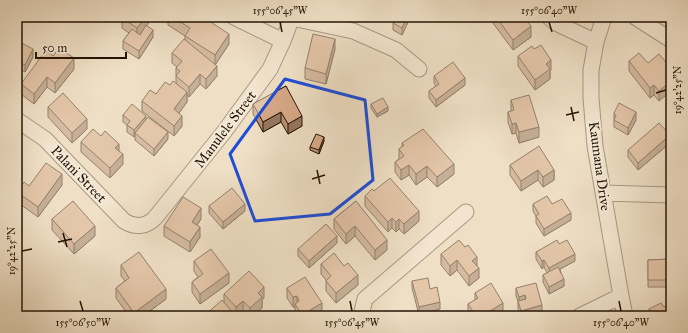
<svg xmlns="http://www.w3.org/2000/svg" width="688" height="333" viewBox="0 0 688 333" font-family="'IM FELL Great Primer',serif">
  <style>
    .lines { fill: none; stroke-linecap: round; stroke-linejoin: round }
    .minor-casing { stroke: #564734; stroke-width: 17 }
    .minor { stroke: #f5ead9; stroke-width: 15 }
    .wall { fill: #b99074; stroke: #231403 }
    .shaded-wall { fill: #96765e; stroke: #231403 }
    .building { fill: #d7a887; stroke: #231403 }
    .marked { fill: none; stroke: #1d4ed8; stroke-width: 3; stroke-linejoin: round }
    .ticks { fill: none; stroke: #231403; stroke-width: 1.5 }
    .labels { text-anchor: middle; stroke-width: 4; stroke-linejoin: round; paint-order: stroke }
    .street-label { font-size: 14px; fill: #231403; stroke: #f5ead9 }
    .neatline { fill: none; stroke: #231403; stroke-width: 1.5 }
    .ticks-label { font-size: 10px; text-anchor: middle; fill: #231403 }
  </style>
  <rect width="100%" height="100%" fill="#efdfc5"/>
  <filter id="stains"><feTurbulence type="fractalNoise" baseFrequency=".005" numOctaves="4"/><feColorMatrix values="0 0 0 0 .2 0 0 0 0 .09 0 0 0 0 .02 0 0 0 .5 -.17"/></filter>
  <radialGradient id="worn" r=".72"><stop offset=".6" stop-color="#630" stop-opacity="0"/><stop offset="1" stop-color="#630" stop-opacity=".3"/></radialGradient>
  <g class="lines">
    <g class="minor-casing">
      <path id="minor" d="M234,17L283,41
        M549,17L556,23L596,42
        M604,17L596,42L591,70V98L595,146L621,296L625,316
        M635,17L671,40
        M292,18L353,31L396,50L419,69
        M17,120L45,139L124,221C135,228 146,227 155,218L224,132L270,69L283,41L292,17
        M603,193L671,195
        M361,316L365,299L466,212
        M580,316L621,296"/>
    </g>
    <use href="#minor" class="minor"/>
  </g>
  <path class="wall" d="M168,17H203L229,44L215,65L217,76L206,89L200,84L189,97L187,95V102L179,113L182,126L174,136L142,111V101L156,94L170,85L176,84V68L177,67L172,63V53L185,40V36L168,25Z
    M409,17V20L402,35L393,30V23Z
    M493,17H524L531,37L513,50L493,23Z
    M122,18L147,26L153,37L139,59L123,49V41L129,33L122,28Z
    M17,41L33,57L25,72L17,68Z
    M335,49L326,84L305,79V68Z
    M53,56L74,69L55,93L47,87L34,104L21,94V84Z
    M518,56L551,70L550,71V79L535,90L518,66Z
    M629,61L648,63L671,68V78L659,101L654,95L650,98L629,71Z
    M434,76L465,85L436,107L429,98V91L436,86L434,83Z
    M286,86L302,126L288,134L281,122L263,132L253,114V104Z
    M511,100L539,137L519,143L516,133L512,134L508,122V112L511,111Z
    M371,104L388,111L377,117L371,108Z
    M48,107L87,129L72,143L48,117Z
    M614,113L636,120L628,135L614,127Z
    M123,115L146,120L168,139L154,156L135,140V136L134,137L127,132V125L123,122Z
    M101,136L119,151L123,164L110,178L81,152V142Z
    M324,141L319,154L310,150V147Z
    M402,143L454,174L437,187L427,177L416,185L409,175L401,180L395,172V162L399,159V149L402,146Z
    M670,143L638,170L628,157V150Z
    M510,165L554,170V180L543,187L538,180L521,191L510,175Z
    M62,185L38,217L17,202V192Z
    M374,191L419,221L404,234L399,229L396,232L392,228L388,232L365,206V196Z
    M356,201L387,250L375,260L355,236L346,244L334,229V219Z
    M533,204H552L571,220L544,236L536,223V216L533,211Z
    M209,206L245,211L223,229L209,213Z
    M52,219L95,236L74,254L52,230Z
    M201,219L197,225L200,237L190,252L164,236V226Z
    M337,243L309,268L298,256V249Z
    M559,244L575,261L560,269L564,286L549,294L543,282V275L547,273L544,267L542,269L536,259V252Z
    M441,254L477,267L479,278L469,286L457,270L450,276L441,265Z
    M671,259V287H648V260Z
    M194,261L229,283L200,304L192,292V282L198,277L194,271Z
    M321,264L358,285L336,303L326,291V280L321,274Z
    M121,265L166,299L143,316H129L116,298V288L125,281L121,276Z
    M412,281L430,289L440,309L419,315L412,288Z
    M287,288L322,313L317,316H296L295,314V307H293L287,298Z
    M516,288L542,312L529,316H520L518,308V301L516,296Z
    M475,293L503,313L499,316H470L468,314V304L475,300Z
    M224,294L264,298L262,299V308L252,316H248L243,311L237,316H204L224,302Z
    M664,307L671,316H649V309Z"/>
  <path class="shaded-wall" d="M146,17H153L137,38V28Z
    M407,17H409V20L402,35V28Z
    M531,26V37L513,50V40Z
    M153,30V37L139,59V51Z
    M229,34V44L215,65V55Z
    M335,39V49L326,84V74Z
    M33,49V57L25,72V65Z
    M74,58V69L55,93V83Z
    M551,60V70L550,71V79L535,90V80L546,64Z
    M217,66V76L206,89V79Z
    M671,68V78L666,82V72Z
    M200,74V84L189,97V87Z
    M47,77V87L34,104V94Z
    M465,78V85L436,107V100Z
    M671,81V91L659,101V91Z
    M654,85V95L650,98V88Z
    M187,92V102L174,120V109Z
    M388,107V111L377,117V114Z
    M281,112V122L263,132V122Z
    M636,112V120L628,135V128Z
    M146,116V123L135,133V136L134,137V130Z
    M182,116V126L174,136V126Z
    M302,116V126L288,134V124Z
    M87,119V129L72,143V133Z
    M516,123V133L512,134V124Z
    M539,127V137L519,143V132Z
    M168,132V139L154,156V149Z
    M670,135V143L638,170V163Z
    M324,137V141L319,154V150Z
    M119,144V154L115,148Z
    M123,154V164L110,178V168Z
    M454,164V174L437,187V177Z
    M409,165V175L401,180V170Z
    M427,166V177L416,185V174Z
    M22,167V174L17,180V172Z
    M538,170V180L521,191V181Z
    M554,170V180L543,187V177Z
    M62,174V185L38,217V207Z
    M245,204V211L223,229V222Z
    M201,208V219L192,232V222Z
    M419,211V221L404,234V224Z
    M571,213V220L544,236V229Z
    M392,218V228L388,232V222Z
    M399,219V229L396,232V222Z
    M95,226V236L74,254V244Z
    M355,226V236L346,244V234Z
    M200,227V237L190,252V242Z
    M337,236V243L309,268V261Z
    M387,240V250L375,260V250Z
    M575,254V261L549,275V268Z
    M477,257V267L472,261Z
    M457,260V270L450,276V266Z
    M544,260V267L542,269V261Z
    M479,268V278L469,286V276Z
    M229,273V283L200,304V294Z
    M358,275V285L336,303V293Z
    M564,279V286L549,294V287Z
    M264,287V298L262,299V308L252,316H250V308L258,293Z
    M166,289V299L143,316H134V313Z
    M525,295V302L519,304V297Z
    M297,296V306L295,304V307H293V297Z
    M243,301V311L237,316H236V307Z
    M440,302V309L419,315V307Z
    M322,303V313L317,316H302V315Z
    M503,303V313L499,316H490V311Z
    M542,305V312L529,316H521V311Z"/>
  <path class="building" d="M123,17H146L137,28L122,18Z
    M172,17H203L229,34L215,55L185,36L190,28Z
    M396,17H407L402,28L393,23Z
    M496,17H524L531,26L513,40Z
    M146,25L153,30L139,51L123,41L132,29L140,35Z
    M313,34L335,39L326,74L305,68Z
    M184,39L217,66L206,79L200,74L189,87L176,76L180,71L176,68L182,61L172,53Z
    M17,41L33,49L25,65L17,61Z
    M541,45L551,60L546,64L550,69L535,80L518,56L532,46L534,49Z
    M59,48L74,58L55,83L47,77L34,94L21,84L46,50L53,56Z
    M639,53L648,63L659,54L671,68L666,72L671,79V81L659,91L654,85L650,88L629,61Z
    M453,62L465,78L436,100L429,91L439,84L434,76Z
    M173,81L187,92L174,109L182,116L174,126L142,101L150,90L156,94L165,82L170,85Z
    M286,86L302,116L288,124L281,112L263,122L253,104Z
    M63,93L87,119L72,133L48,107Z
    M529,95L539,127L519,132L516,123L512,124L508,112L514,110L511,100Z
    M383,98L388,107L377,114L371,104Z
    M619,103L636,112L628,128L614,120L616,116L614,113Z
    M132,104L146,116L134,130L127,125L130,121L123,115Z
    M148,117L168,132L154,149L135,133Z
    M659,123L670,135L638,163L628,150Z
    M93,129L101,136L105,131L119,144L115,148L123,154L110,168L81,142Z
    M423,129L454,164L437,177L427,166L416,174L409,165L401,170L395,162L404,156L399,149L404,145L402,143Z
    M316,134L324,137L319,150L310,147Z
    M539,146L554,170L543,177L538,170L521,181L510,165Z
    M17,163L22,167L17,172Z
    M46,163L62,174L38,207L17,192L24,182L29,186Z
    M390,178L419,211L404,224L399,219L396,222L392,218L388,222L365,196L372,189L374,191Z
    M232,188L245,204L223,222L209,206Z
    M547,196L552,204L562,199L571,213L544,229L536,216L539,214L533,204Z
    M183,197L201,208L192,222L200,227L190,242L164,226Z
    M73,201L95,226L74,244L52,219Z
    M356,201L387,240L375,250L355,226L346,234L334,219Z
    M326,224L337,236L309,261L298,249Z
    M459,240L465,247L468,245L477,257L472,261L479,268L469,276L457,260L450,266L441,254Z
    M557,240L559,244L567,240L575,254L549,268L544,260L542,261L536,252Z
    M211,249L229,273L200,294L192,282L203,274L194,261Z
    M139,252L166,289L134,313L116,288L129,278L121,265Z
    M334,253L344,266L348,263L358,275L336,293L326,281L331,276L321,264Z
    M671,259V280H648V260Z
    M558,267L564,279L549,287L543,275Z
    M249,271L264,287L258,293L262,297L250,308L243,301L236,307L224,294Z
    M305,277L322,303L302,315L295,304L299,301L297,296L293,297L287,288Z
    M428,278L430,289L437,287L440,302L419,307L412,281Z
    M491,283L503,303L490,311L493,316H476L468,304L478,298L475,293Z
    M536,283L542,305L521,311L518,301L526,299L525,295L519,297L516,288Z
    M222,300L234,314L232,316H204Z
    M661,303L664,307L671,304V316H653L649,309Z
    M155,313L158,316H152Z
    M271,313L274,316H268Z"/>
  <path d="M0 0H688V333H0ZM285,79L365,100L373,180L330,214L255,221L230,154Z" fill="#efdfc5" fill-opacity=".55" fill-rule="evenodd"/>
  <path class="marked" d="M285,79L365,100L373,180L330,214L255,221L230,154Z"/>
  <path class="ticks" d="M280,22L282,32M549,22L552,32M656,93L666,90M571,107L574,121M566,115L579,112M317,170L320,184M312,179L325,175M63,233L67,247M58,242L72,239M22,251L32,249M80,301L83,311M350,301L352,311M619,301L621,311"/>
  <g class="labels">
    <g class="street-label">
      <text transform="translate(225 129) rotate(-53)" y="5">Manulele Street</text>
      <text transform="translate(600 166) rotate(82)" y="5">Kaumana Drive</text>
      <text transform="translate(79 174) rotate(46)" y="5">Palani Street</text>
    </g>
  </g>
  <rect width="688" height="333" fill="none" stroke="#efdfc5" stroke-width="44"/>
  <path d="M36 52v6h90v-6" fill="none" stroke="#231403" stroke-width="2"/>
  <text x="42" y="52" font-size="12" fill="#231403" stroke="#f5ead9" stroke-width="3" paint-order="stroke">50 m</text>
  <rect x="22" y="22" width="644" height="289" class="neatline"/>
  <g class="ticks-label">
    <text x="280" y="14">155°06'45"W</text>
    <text x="549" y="14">155°06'40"W</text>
    <text transform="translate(677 90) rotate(-90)" y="4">19°42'25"N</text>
    <text transform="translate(11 251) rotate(-90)" y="4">19°42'25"N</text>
    <text x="83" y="326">155°06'50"W</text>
    <text x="352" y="326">155°06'45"W</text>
    <text x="621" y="326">155°06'40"W</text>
  </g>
  <rect width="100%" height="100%" filter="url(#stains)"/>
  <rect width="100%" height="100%" fill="url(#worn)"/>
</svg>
